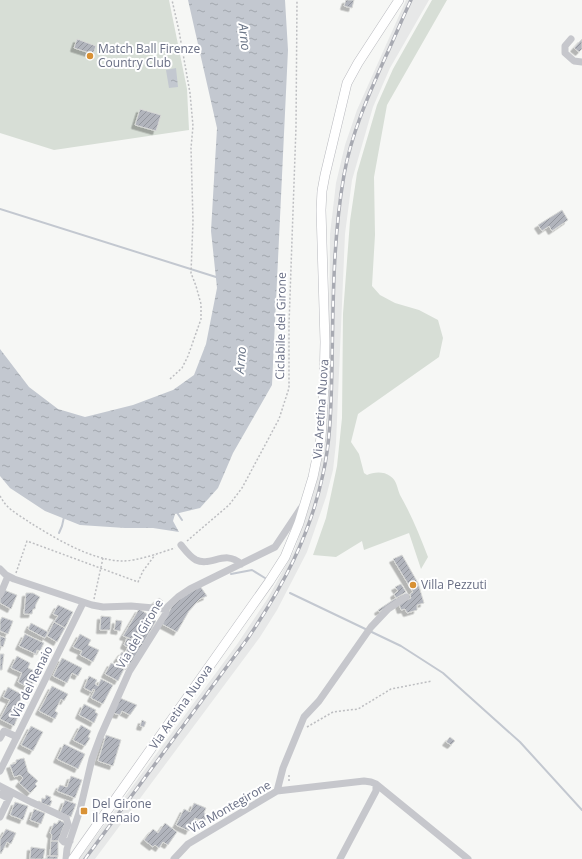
<svg xmlns="http://www.w3.org/2000/svg" width="582" height="859" viewBox="0 0 582 859" font-family="'Open Sans',sans-serif">
  <style>
    .built { fill: #e7e8e8 }
    .grass { fill: #d7ded6 }
    .water { fill: url(#water-ripples) }
    .lines { fill: none; stroke-linecap: round; stroke-linejoin: round }
    .stream { stroke: #c3c8d0; stroke-width: 2 }
    .building { fill: url(#building-hatch); stroke: #d8d9d7; filter: url(#shadow) }
    .major-casing { stroke: #b9babf; stroke-width: 10 }
    .path { stroke: #bdbec1; stroke-width: 1.5; stroke-dasharray: 2 2; stroke-linecap: butt }
    .minor { stroke: #c6c7cc; stroke-width: 7 }
    .major { stroke: #fff; stroke-width: 9 }
    .rail-casing { stroke: #a8aab2; stroke-width: 3.5 }
    .rail { stroke: #fff; stroke-width: 2; stroke-dasharray: 6; stroke-linecap: butt }
    .poi-dot { fill: #d89134; stroke: #fff; stroke-width: 1.5 }
    .labels { text-anchor: middle; stroke-width: 4; stroke-linejoin: round; paint-order: stroke }
    .poi-label { font-size: 12px; fill: #686e84; stroke: #fff; text-anchor: start }
    .street-label { font-size: 12px; fill: #686e84; stroke: #fff }
    .water-label { font-size: 13px; font-style: italic; fill: #697486; stroke: #fff }
  </style>
  <defs>
    <pattern id="water-ripples" width="26" height="14" patternUnits="userSpaceOnUse"><rect width="26" height="14" fill="#c3c8d0"/><path d="M2 4q2-2 4 0t4 0M15 11q2-2 4 0t4 0" fill="none" stroke="#a2a7ae"/></pattern>
    <pattern id="building-hatch" width="6" height="6" patternUnits="userSpaceOnUse"><rect width="6" height="6" fill="#b1b4bc"/><path d="M-1 1l2-2M0 6l6-6M5 7l2-2" fill="none" stroke="#94979e"/></pattern>
    <filter id="shadow"><feDropShadow dx="-3.5" dy="3.5" stdDeviation="0" flood-color="#0004"/></filter>
  </defs>
  <rect width="100%" height="100%" fill="#f6f7f5"/>
  <path class="built" d="M406,0H429L390,68L373,107L352,180L345,234L336,443L333,470L326,497L307,552L277,610L260,637L95,859H79L238,643L268,598L295,549L316,483L324,440L329,336L330,234L336,183L345,145L357,110Z"/>
  <path class="grass" d="M0,0H169L187,89L189,130L54,150L0,133Z
    M432,0H447L387,105L374,177L375,235L372,286L380,295L395,303L419,310L438,320L443,338L439,357L358,414L351,442L359,454L364,473L367,475C373,472 384,471 390,476C397,480 397,488 400,495C411,514 420,536 428,557L421,569L409,533L364,550L362,541L336,557L313,555L326,518L337,466L342,418L343,314L350,221L357,173L377,105L393,69Z"/>
  <path class="water" d="M188,0H285L288,50L272,385L233,453L218,488L200,508L175,514L173,521L179,532L153,528H125L80,525L45,511L10,488L0,476V349L29,387L58,409L85,417L133,405L173,390L194,375L206,344L217,288L211,231L217,128Z
    M176,68L178,87L169,88L166,70Z"/>
  <g class="lines">
    <path class="stream" d="M0,209L216,277
      M176,511L182,520
      M59,533L62,526L64,517
      M231,574L252,570L265,578
      M290,593L401,646L443,673L520,742L582,810"/>
  </g>
  <path class="building" d="M346,0H354L352,8L344,6Z
    M77,39L96,46L93,54L74,48Z
    M582,39V49L579,52L574,48Z
    M140,109L161,115L156,131L135,125Z
    M562,210L568,220L552,231L549,226L542,231L538,225Z
    M402,555L418,583L424,603L417,605V610L407,613L405,609L401,610L399,604L411,598L410,594L413,592L393,559Z
    M401,584L406,592L396,598L394,594L398,591L395,587Z
    M200,586L207,596L200,599L196,603L189,611L177,632L162,624L174,603Z
    M4,590L17,595L11,609L0,603V600Z
    M26,593H33L40,597L36,604L35,609H33L32,614H24Z
    M159,598L163,601L161,604L155,605L153,603Z
    M396,598L397,601L379,612L378,610Z
    M58,605L73,612L65,628L54,622L58,616L53,614Z
    M139,609L149,615L135,640L123,636Z
    M101,616L111,617L110,630H100Z
    M2,617L13,621L8,634L0,631V621Z
    M149,617L156,621L143,644L136,640Z
    M116,620L122,621L120,631L114,630Z
    M54,622L65,628L57,642L47,636Z
    M31,623L48,632L45,638L28,629Z
    M25,634L44,643L40,651L37,650L36,654L19,646Z
    M80,634L91,640L88,645L99,650L93,662L80,655L82,651L73,647Z
    M0,636L6,638L3,647L0,646Z
    M127,638L136,640L143,644L129,666L117,659L122,652L125,653L128,647L124,645Z
    M0,654H4L2,670H0Z
    M17,656L30,663L28,668L37,672L31,689L18,682L22,673L11,668Z
    M62,658L82,668L78,676L72,673L67,683L53,676Z
    M111,663L124,669L118,681L105,674Z
    M89,676L97,680L95,684L98,686L101,679L113,685L103,704L91,698L95,690L93,689L92,692L84,688Z
    M52,686L68,694L64,701L61,699L55,711L58,713L55,719L39,711Z
    M8,687L23,695L19,702L22,704L18,714H19L14,726L0,719L10,700L3,697Z
    M120,698L137,705L130,715L122,711L120,715L113,713Z
    M84,704L96,710L95,712L98,714L94,723L79,715Z
    M142,720L146,722L144,727L140,726Z
    M81,725L91,731L88,737L90,738L85,746L73,740Z
    M31,726L43,732L33,751L21,745Z
    M106,735L121,740L113,766L98,761Z
    M450,737L455,741L451,745L446,742Z
    M64,744L85,754L78,769L57,759Z
    M24,758L28,772L38,781L35,784L37,786L30,793L19,783L23,778L20,775L14,777L10,765L16,763V760Z
    M71,776L82,780L75,798L57,791L60,785L67,787Z
    M46,795L51,797L50,800L52,801L50,806L41,803L42,798L45,799Z
    M65,800L76,804L71,817L60,813Z
    M15,802L28,806L23,820L10,815Z
    M194,803L206,808L204,813L208,815L204,822L195,818L189,831L176,825L184,809L190,812Z
    M34,809L45,813L41,824L30,820Z
    M59,820L65,823L58,841H51L52,835L50,833L54,823L57,824Z
    M165,823L177,832L168,845L163,842L159,848L155,845L153,847L144,840L153,829L158,833Z
    M6,829L16,833L11,844L7,842L1,854L0,853V840Z
    M51,841H58V856H50Z
    M31,847L45,849L43,859H30Z
    M47,856H58L57,859H47Z"/>
  <g class="lines">
    <g class="major-casing">
      <path id="major" d="M73,859L269,582L285,557L299,523L313,477L321,438L324,386L325,342L321,210L322,191L325,175L347,83L358,63L399,0"/>
    </g>
    <path class="path" d="M170,379L182,368L188,356L201,319V304L196,286L191,273L193,221L191,148L193,126L190,93L179,31L172,0
      M0,496C2,499 4,503 7,506C13,512 22,517 29,522C55,538 90,560 122,561C138,561 159,553 175,548
      M187,541L229,505L242,488L279,419L289,388V324L296,127L297,0
      M16,573L27,541L138,582L143,571L155,555
      M94,599L103,558
      M307,727L333,712L358,709L391,689L432,681
      M289,775V783"/>
    <path class="minor" d="M571,39L565,46V53L574,61L582,62
      M181,545C185,550 190,557 196,560C211,567 225,549 241,564
      M0,569L6,575L14,579L92,605L103,607L131,606L165,609
      M0,595L8,576
      M0,738L4,731L17,737
      M0,771L83,603
      M0,786L31,802L66,818L68,824L62,840L64,842L70,841
      M277,791L283,768L304,717L319,701L371,627L388,609L406,597
      M0,794L8,798
      M0,817L10,796L12,793
      M66,859L67,849L80,810L92,759L101,735L129,672L166,613L165,609L178,597L190,589L275,547L301,508
      M174,859L188,844L277,791L364,781L371,782L376,784L468,859
      M340,859L376,791V784"/>
    <use href="#major" class="major"/>
    <g class="rail-casing">
      <path id="rail" d="M85,859L248,638C283,586 310,536 323,474C331,439 331,402 332,367C333,303 333,238 344,175C351,135 368,96 385,58C394,39 402,19 411,0"/>
    </g>
    <use href="#rail" class="rail"/>
  </g>
  <g class="poi-dot">
    <circle cx="90" cy="56" r="4"/>
    <circle cx="413" cy="585" r="4"/>
    <rect x="80" y="807" width="8" height="8" rx="2"/>
  </g>
  <g class="labels">
    <g class="poi-label">
      <text x="98" y="53">Match Ball Firenze<tspan x="98" dy="14">Country Club</tspan></text>
      <text x="421" y="589">Villa Pezzuti</text>
      <text x="92" y="808">Del Girone<tspan x="92" dy="14">Il Renaio</tspan></text>
    </g>
    <g class="street-label">
      <text transform="translate(281 326) rotate(-89)" y="4">Ciclabile del Girone</text>
      <text transform="translate(321 409) rotate(-86)" y="4">Via Aretina Nuova</text>
      <text transform="translate(140 634) rotate(-59)" y="4">Via del Girone</text>
      <text transform="translate(32 682) rotate(-64)" y="4">Via del Renaio</text>
      <text transform="translate(181 707) rotate(-55)" y="4">Via Aretina Nuova</text>
      <text transform="translate(230 807) rotate(-30)" y="4">Via Montegirone</text>
    </g>
    <g class="water-label">
      <text transform="translate(245 37) rotate(83)" y="5">Arno</text>
      <text transform="translate(240 360) rotate(-85)" y="5">Arno</text>
    </g>
  </g>
</svg>
